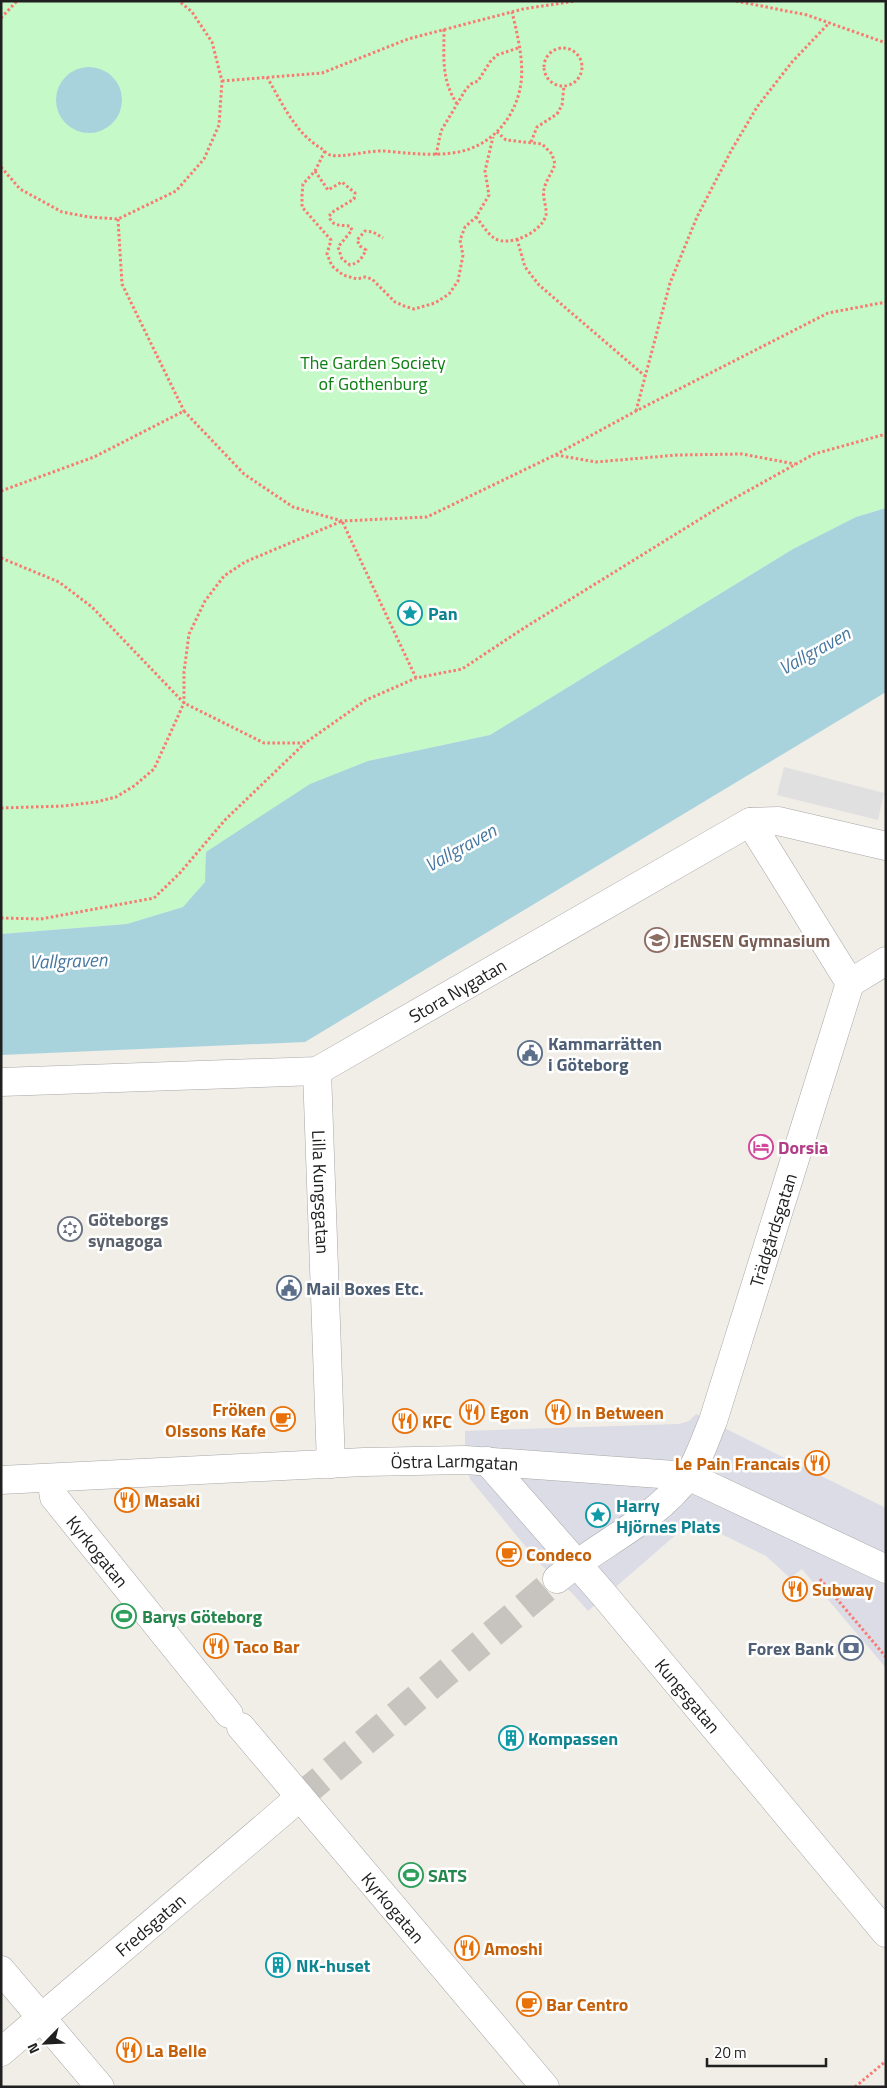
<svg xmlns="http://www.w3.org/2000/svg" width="887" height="2088" viewBox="0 0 887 2088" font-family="'Titillium Web',sans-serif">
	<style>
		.park { fill: #c6f9c8 }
		.parking { fill: #e0e0e0 }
		.plaza { fill: #dbdce6 }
		.water { fill: #a8d3dd }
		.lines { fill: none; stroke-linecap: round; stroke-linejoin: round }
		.minor-tunnel { stroke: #c7c4bf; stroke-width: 28; stroke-dasharray: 28 14; stroke-linecap: butt }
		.minor-casing { stroke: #a7a7a7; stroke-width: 29 }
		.path { stroke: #f87a71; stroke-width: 3; stroke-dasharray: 2.5 2.5; stroke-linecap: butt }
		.minor { stroke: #fff; stroke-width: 28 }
		.labels { text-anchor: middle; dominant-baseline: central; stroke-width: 5; stroke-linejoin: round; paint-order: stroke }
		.park-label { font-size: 18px; fill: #0d7f13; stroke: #fff }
		.culture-label { font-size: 18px; font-weight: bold; fill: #0d838f; stroke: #fff; text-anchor: start }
		.education-label { font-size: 18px; font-weight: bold; fill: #785e54; stroke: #fff; text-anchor: start }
		.street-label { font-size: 18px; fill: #202020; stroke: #fff }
		.service-label { font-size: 18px; font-weight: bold; fill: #4e5e75; stroke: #fff; text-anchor: start }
		.hotel-label { font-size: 18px; font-weight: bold; fill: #b23c85; stroke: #fff; text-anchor: start }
		.worship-label { font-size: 18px; font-weight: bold; fill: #5b616d; stroke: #fff; text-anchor: start }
		.food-label { font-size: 18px; font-weight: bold; fill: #c56008; stroke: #fff; text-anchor: start }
		.leisure-label { font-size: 18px; font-weight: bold; fill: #27864d; stroke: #fff; text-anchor: start }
		.water-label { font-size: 19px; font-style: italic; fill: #4777a0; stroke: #fff }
	</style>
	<rect width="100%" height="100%" fill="#f1ede7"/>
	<!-- park -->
	<path class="park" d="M1,1h885v507l-30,9 -63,32 -303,186 -122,26 -161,91 -2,30 -22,25 -56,17 -126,10z"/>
	<!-- parking -->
	<path class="parking" d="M784,767l100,26 -6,27 -101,-25z"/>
	<!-- plaza -->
	<path class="plaza" d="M696,1414l190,94v160l-84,-99 -12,9 -24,-22 -73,-36 -105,91 -15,-17 -33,-30 -70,-85 -5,-19v-29l214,-7 10,-3z"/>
	<!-- water -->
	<path class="water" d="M56 100a33 33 0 1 1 66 0a33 33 0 1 1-66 0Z
		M886,508v184l-581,350 -304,13v-121l126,-10 56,-17 22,-25 1,-30 104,-68 58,-23 122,-26 303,-186 63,-32z"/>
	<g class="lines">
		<!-- minor-tunnel -->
		<path class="minor-tunnel" d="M300,1797l257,-218"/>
		<defs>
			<g id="minor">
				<path d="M750,822l100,161 36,-22"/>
				<path id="s1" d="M317,1071l14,393"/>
				<path id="s2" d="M1,1082l316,-11 433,-249 28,-1 108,25"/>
				<path id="s3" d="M487,1461l118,135 281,337"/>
				<path id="s4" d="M51,1478l3,19 175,217"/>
				<path id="s5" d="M1,1480l363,-18 101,-2 223,16 198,93"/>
				<path id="s6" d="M557,1579c42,-35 97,-58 130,-102 10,-12 19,-40 26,-56l137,-438"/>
				<path id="s7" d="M241,1727l304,360"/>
				<path d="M1,1970l99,117"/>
				<path id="s8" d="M1,2052l299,-255"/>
			</g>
		</defs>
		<!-- minor casing -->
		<use href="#minor" class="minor-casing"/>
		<!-- path -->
		<path class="path" d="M736,1l71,14 79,28
			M1,18l16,-17
			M444,29c0,29 -3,50 13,75
			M544 67a19 19 0 1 1 38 0a19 19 0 1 1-38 0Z
			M267,77c15,26 28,56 55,72 2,2 6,6 9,6 11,3 39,-5 53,-4 23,2 45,5 68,2 37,-4 64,-34 69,-70 3,-23 -4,-50 -9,-71
			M222,81l100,-8 86,-34 115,-30 52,-8
			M531,142l6,-15 20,-13 5,-9 2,-19
			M325,151l-10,20 -12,13 -1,11v12l29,33 -4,14 5,12 11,9 14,4 8,-2 7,2 23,23 9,4 10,3 21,-6 14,-9 9,-13 5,-26 -3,-15 5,-13 11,-10 13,-22 -4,-24 8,-34
			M436,155l5,-24 25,-42 5,-5 7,-3 12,-19 7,-7 21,-7
			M1,167l19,22 42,23 27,5 29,2 58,-28 28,-32 15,-34 3,-44 -10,-39 -20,-30 -13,-11
			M315,171l13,19 14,-8 13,11 -1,6 -20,12 -5,5c3,11 12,9 21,10l2,4 -14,17 4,12 8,6c9,-2 12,-7 16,-15l-6,-4 -3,-6 8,-9 8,1 10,6
			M476,217c5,6 11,16 18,21 15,10 48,-6 52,-23 1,-8 -4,-18 -2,-26 2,-9 8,-16 11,-25l-3,-10 -10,-10 -36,-4 -9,-8
			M118,219l4,65 62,127
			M517,239l8,28 14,18 106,91
			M636,411l34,-128 27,-66 34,-66 26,-44 35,-45 38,-40
			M556,455l40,7 81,-7 65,-1 53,10
			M1,491l93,-34 90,-46 60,63 49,33 49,14 85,-4 128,-62 81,-44 192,-98 58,-11
			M1,558l58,24 33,25 92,96 80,40h41l61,-43 50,-22 46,-9 62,-41 202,-125 88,-49 72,-20
			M1,808l62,-2 33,-4 20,-5 18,-11 20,-17 30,-66v-31l5,-38 16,-33 19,-25 21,-14 97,-41 74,157
			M1,918l40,1 113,-21 25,-24 46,-54 80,-77
			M820,1579l66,78
			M855,2087l31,-26"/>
		<!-- minor -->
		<use href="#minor" class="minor"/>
	</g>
	<!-- icons -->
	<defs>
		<symbol id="sight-ring" viewBox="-11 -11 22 22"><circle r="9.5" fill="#fff" stroke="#0f9aa8" stroke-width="1.5"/><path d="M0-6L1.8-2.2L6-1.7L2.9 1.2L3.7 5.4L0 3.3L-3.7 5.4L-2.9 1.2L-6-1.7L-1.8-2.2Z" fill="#0f9aa8"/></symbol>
		<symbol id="school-ring" viewBox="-11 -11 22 22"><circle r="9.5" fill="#fff" stroke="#8d6e63" stroke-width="1.5"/><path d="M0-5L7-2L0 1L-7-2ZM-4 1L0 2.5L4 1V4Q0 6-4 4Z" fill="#8d6e63"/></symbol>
		<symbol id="civic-ring" viewBox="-11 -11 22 22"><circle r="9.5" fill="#fff" stroke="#5c6f8a" stroke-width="1.5"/><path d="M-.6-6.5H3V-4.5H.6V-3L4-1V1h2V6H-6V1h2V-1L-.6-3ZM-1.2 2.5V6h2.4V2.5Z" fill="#5c6f8a"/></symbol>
		<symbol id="hotel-ring" viewBox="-11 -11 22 22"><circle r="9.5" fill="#fff" stroke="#d1479c" stroke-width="1.5"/><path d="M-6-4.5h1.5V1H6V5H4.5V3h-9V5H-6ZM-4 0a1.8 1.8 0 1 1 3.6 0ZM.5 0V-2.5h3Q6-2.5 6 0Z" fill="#d1479c"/></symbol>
		<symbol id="synagogue-ring" viewBox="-11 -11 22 22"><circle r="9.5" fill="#fff" stroke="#6b7280" stroke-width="1.5"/><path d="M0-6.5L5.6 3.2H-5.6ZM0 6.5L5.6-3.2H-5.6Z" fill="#6b7280"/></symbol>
		<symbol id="restaurant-ring" viewBox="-11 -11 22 22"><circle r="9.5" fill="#fff" stroke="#e8710a" stroke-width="1.5"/><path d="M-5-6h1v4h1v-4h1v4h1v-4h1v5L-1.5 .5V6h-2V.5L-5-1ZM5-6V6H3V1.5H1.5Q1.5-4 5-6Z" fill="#e8710a"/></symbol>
		<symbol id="cafe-ring" viewBox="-11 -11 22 22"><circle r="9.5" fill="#fff" stroke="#e8710a" stroke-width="1.5"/><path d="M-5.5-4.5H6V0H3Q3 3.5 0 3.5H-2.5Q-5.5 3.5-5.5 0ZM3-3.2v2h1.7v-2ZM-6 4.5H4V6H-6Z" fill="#e8710a"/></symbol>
		<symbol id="stadium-ring" viewBox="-11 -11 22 22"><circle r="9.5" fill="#fff" stroke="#2e9e5b" stroke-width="1.5"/><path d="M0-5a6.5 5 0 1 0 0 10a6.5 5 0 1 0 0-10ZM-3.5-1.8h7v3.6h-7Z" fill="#2e9e5b"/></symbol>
		<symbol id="bank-ring" viewBox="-11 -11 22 22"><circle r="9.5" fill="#fff" stroke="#5c6f8a" stroke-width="1.5"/><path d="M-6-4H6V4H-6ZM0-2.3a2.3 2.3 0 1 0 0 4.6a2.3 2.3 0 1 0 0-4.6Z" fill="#5c6f8a"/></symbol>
		<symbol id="building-ring" viewBox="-11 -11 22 22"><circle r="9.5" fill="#fff" stroke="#0f9aa8" stroke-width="1.5"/><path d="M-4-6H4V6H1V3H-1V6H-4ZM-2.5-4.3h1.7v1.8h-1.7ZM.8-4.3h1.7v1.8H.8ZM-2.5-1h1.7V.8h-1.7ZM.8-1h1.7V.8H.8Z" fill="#0f9aa8"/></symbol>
	</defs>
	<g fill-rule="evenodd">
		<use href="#sight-ring" x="396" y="599" width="28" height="28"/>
		<use href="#school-ring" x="643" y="926" width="28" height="28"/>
		<use href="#civic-ring" x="516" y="1039" width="28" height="28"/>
		<use href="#hotel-ring" x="747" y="1133" width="28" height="28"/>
		<use href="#synagogue-ring" x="56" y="1215" width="28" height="28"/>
		<use href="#civic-ring" x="275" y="1274" width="28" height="28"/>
		<use href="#restaurant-ring" x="458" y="1398" width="28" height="28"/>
		<use href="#restaurant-ring" x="544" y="1398" width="28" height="28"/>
		<use href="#cafe-ring" x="269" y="1405" width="28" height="28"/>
		<use href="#restaurant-ring" x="391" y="1407" width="28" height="28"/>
		<use href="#restaurant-ring" x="803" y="1449" width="28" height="28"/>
		<use href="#restaurant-ring" x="113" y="1486" width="28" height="28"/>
		<use href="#sight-ring" x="584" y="1501" width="28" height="28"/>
		<use href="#cafe-ring" x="495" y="1540" width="28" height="28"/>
		<use href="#restaurant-ring" x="781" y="1575" width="28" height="28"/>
		<use href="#stadium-ring" x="110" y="1602" width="28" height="28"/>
		<use href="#restaurant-ring" x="202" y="1632" width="28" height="28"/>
		<use href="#bank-ring" x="837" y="1634" width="28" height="28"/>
		<use href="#building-ring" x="497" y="1724" width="28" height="28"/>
		<use href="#stadium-ring" x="397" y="1861" width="28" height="28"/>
		<use href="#restaurant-ring" x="453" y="1934" width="28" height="28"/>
		<use href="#building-ring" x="264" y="1951" width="28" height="28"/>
		<use href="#cafe-ring" x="515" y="1990" width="28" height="28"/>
		<use href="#restaurant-ring" x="115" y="2036" width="28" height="28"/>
	</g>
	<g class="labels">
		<!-- park labels -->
		<g class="park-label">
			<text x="373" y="362">The Garden Society<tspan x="373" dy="21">of Gothenburg</tspan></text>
		</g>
		<!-- culture labels -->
		<g class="culture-label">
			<text x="428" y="613">Pan</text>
			<text x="616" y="1505">Harry<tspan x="616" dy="21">Hjörnes Plats</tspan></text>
			<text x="528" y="1738">Kompassen</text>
			<text x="296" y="1965">NK-huset</text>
		</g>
		<!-- education labels -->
		<g class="education-label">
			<text x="674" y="940">JENSEN Gymnasium</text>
		</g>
		<!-- street labels -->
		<g class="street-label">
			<text stroke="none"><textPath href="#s2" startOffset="478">Stora Nygatan</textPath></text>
			<text stroke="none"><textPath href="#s1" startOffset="121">Lilla Kungsgatan</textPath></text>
			<text stroke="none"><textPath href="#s6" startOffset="428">Trädgårdsgatan</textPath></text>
			<text stroke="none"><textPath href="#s5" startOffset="454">Östra Larmgatan</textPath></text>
			<text stroke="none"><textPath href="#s4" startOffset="89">Kyrkogatan</textPath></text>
			<text stroke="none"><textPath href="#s3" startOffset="309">Kungsgatan</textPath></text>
			<text stroke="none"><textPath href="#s7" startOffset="236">Kyrkogatan</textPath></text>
			<text stroke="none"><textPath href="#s8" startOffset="196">Fredsgatan</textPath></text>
		</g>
		<!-- service labels -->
		<g class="service-label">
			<text x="548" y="1043">Kammarrätten<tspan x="548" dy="21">i Göteborg</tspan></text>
			<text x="306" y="1288">Mail Boxes Etc.</text>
			<text x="834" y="1648" text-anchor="end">Forex Bank</text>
		</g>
		<!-- hotel labels -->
		<g class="hotel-label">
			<text x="778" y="1147">Dorsia</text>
		</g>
		<!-- worship labels -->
		<g class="worship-label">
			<text x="88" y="1219">Göteborgs<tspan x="88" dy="21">synagoga</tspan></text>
		</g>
		<!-- food labels -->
		<g class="food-label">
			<text x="266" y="1409" text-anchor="end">Fröken<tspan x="266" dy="21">Olssons Kafe</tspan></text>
			<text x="490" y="1412">Egon</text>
			<text x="576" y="1412">In Between</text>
			<text x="422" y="1421">KFC</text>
			<text x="800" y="1463" text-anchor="end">Le Pain Francais</text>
			<text x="144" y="1500">Masaki</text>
			<text x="526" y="1554">Condeco</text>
			<text x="812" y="1589">Subway</text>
			<text x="234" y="1646">Taco Bar</text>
			<text x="484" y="1948">Amoshi</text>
			<text x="546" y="2004">Bar Centro</text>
			<text x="146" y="2050">La Belle</text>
		</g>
		<!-- leisure labels -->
		<g class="leisure-label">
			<text x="142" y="1616">Barys Göteborg</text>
			<text x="428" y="1875">SATS</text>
		</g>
		<!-- water labels -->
		<g class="water-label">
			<text transform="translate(814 650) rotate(-29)">Vallgraven</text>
			<text transform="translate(460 847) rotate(-29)">Vallgraven</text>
			<text transform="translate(68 960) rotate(-2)">Vallgraven</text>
		</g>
	</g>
	<!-- border -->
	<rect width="887" height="2088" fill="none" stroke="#202020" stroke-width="5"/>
	<!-- north arrow -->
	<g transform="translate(45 2043) rotate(246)" stroke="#ffffff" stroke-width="4" paint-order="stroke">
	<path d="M0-4L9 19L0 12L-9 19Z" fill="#202020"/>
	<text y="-8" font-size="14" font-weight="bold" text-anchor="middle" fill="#202020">N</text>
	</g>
	<!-- scale -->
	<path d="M707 2058v8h119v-8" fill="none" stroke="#202020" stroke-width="2.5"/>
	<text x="714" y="2058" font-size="15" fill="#202020" stroke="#ffffff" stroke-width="4" paint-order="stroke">20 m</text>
</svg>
